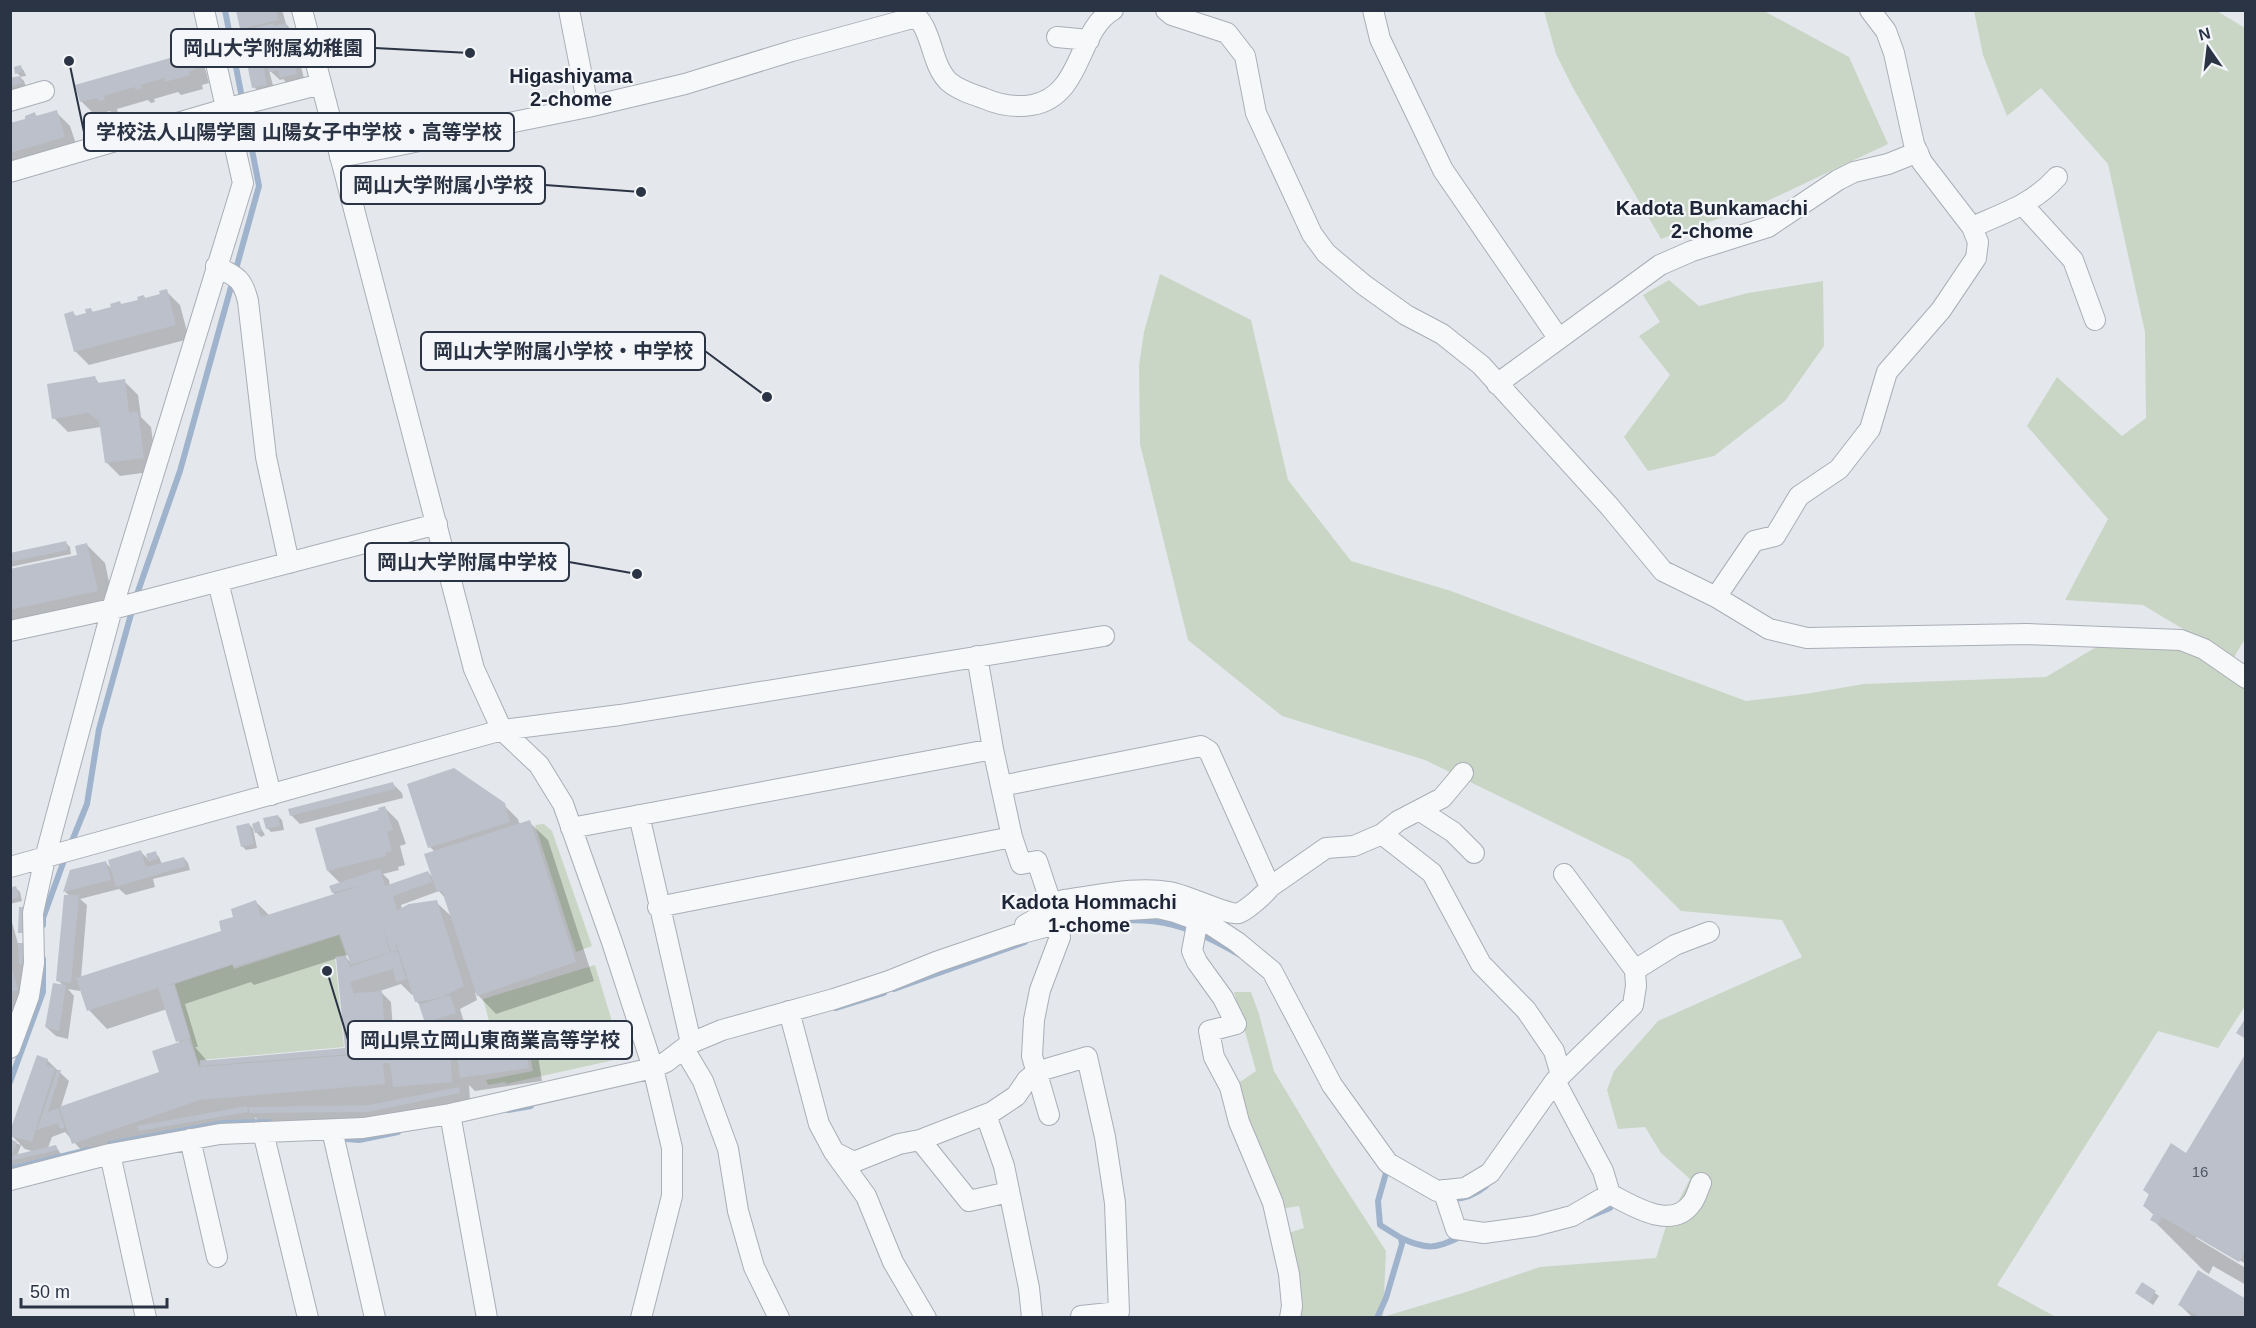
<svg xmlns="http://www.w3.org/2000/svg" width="2256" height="1328" viewBox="0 0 2256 1328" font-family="Arial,'Noto Sans JP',sans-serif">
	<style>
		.green { fill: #c9d6c5 }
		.shadow { fill: #0003; fill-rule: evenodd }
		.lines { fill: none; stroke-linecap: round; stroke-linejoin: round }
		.stream { stroke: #9fb4cc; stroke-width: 6 }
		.building { fill: #bbc0ca }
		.minor-casing { stroke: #a9aeb7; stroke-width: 22 }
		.minor { stroke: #f7f8fa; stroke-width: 20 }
		.labels { text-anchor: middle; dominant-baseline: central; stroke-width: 4.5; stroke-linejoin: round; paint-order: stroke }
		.number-label { font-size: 15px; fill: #4f5766 }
		.neighbourhood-label { font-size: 20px; font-weight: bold; fill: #1d2536; stroke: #f4f6f9 }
		.leader { fill: none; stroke: #2b3445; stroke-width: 2 }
		.callout-dot { fill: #2b3445; stroke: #f4f6f9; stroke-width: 2 }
		.callout { fill: #f4f6f9; stroke: #2b3445; stroke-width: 2 }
		.callout-label { font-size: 20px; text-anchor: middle; font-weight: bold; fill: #2b3445 }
	</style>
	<rect width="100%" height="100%" fill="#e4e7ec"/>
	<!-- green -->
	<path class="green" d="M1544,11h220l85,46 39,87 -125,59 -102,36 -88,-151 -17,-34z
		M1974,11h243l28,17 1,609 -13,22 -90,-54 -78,-5 43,-81 -81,-93 30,-49 65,59 24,-18 -1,-86 -37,-168 -67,-76 -34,28 -24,-61z
		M1160,274l91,46 37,160 63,81 100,30 295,110 59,-7 59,-10 182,-7 52,-31 85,2 62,38v320l-27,42 -60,-17 -161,254 59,32h-761l-10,-83 19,-6 -5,-22 -19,3 -23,-62 -20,-63 19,-13 -22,-79h17l8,22 15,57 57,95 55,85 -3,66 83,-25 74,-25 116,-9 11,-35 23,-44 -29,-26 -16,-26 -27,2 -11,-39 7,-19 44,-50 144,-64 -20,-37 -101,-9 -51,-51 -205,-100 -143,-44 -94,-76 -48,-196 -1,-78 5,-34z
		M1669,280l30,26 49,-13 75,-12 1,65 -39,55 -71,55 -66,15 -24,-34 46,-62 -31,-39 21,-14 -17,-27z
		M544,824l8,7 40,115 -16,6 -41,-127z
		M339,935l7,20 -11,2 9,90 -144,13 -1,6 -24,-82 57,-19 2,4z
		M595,965l28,93 -117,26 -1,-2 -17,3 -2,-5 47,-9 -9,-47 -33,4 -8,-29z"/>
	<!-- shadow -->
	<path class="shadow" d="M236,10h44l3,3 3,11 9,10 4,15h-3l5,5 2,8 -3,1 5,19 -15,4 -7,-7 -3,1 -11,-10 6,23 -12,3 -9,-9 -5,-22 -6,-6 6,-6 -5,-5 2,-15 -4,-5zM257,43l11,10 3,-1 4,5 -7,1 -9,-7z
		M191,54l14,14 4,15 -7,2 1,4 -22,6 -3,-3 -24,7 1,3 -4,1 -3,-3 -31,9 1,4 -5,1 -3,-3 -15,4 -14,-14z
		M20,66l4,5 2,5 -6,1 4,4 2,6 -16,4v-11l11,-3 -4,-4z
		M56,112l14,14 8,24 -68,20v-45l17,-5 8,-6 3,3z
		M166,291l14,14 9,34 -100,26 -14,-14 -2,-38 4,4 11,-3 3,-4 3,3 46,-12 3,-5 3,3 16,-4z
		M94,378l6,6 24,-3 14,14 3,22 10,10 6,44 -37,5 -14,-14 -5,-35 -33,5 -14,-14z
		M66,543l4,4 1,7 -61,13v-12z
		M87,545l18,18 10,47 -105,22v-61l69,-15z
		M393,784l9,9 1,5 -103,26 -9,-9z
		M504,805l14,14 2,6 9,-3 19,18 46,141 -98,33 -21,-22 2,8 -17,9 4,13 -29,9 -9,-9 -4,-15 -6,-6 -2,-7 -2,1 -11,-11 -21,7 11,11 3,42 -10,1 5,5 60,-5 5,4 -1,-9 69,-11 14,14 6,38 -67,10 -6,-6 1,15 -92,21 -118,1 -5,-5 1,4 -95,17 -70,23 -26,-29 -13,5 -4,11 8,-1 5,7 -51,12v-25l11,4 -10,-10 36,-75 22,21 -8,26 100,-34 19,-29 -13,-35 -60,20 -18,-19 -9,-25v6l-12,-2 6,7 -6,43 -12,-3 -10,-9 18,-41 -7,-6 13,-84 -5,-4 40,-30 7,7 29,-17 9,9 5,-8 4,4 3,7 22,-6 4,5 2,7 -37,9 2,8 -29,8 -7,-6 -39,10 7,6 -6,73 142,-46 12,-14 21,-16 14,14 66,-21 -3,-2 8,-9 -13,-13 56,-64 14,14 8,23 -6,2 5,19 -7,2 1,3 -16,4 6,6 1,6 38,-14 6,7 1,-27 -5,-5zM439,891l6,7 7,19 -16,-15 -34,8 -1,-5zM349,955l3,9 -7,-8zM338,958l9,91 -139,13 -13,-15h3l-13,-43 66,-22 3,3zM21,1145l4,4 10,3 -18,4z
		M278,816l4,4 2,10 -13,2 -4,-4z
		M258,823l7,12 -4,2 -8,-8 4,19 -11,2 -4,-4 7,-22 7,8z
		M16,888l4,4 2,9 -12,3v-15z
		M10,915l26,93 -26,8z
		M2246,1056v208l-50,-29v3l48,29 2,-2v20l-33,-19 -4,8 -6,-4 -51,-51 2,-4 -10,-9 6,-10 -5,-6 42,-35z
		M2143,1284l16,12 -6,9 -16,-12z
		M2246,1300v18h-53l-13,-13z"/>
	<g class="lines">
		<!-- stream -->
		<path class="stream" d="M136,597l44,-126 79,-285 -34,-176
			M70,846l17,-42 12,-75 34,-122
			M43,925v-7l23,-63
			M1060,931c76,-18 113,-16 180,24
			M894,989l131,-47
			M836,1008l48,-15
			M10,1082l33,-90v-33
			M508,1110l23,-4
			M347,1139l12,1 39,-8
			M110,1144l113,-21 46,-1
			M10,1169l78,-19
			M1449,1199c15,1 26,-4 37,-13
			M1588,1217l22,-9
			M1401,1238c26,12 35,11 61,-2
			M1377,1318l9,-20 16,-54 -1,-6 -21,-13 -2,-24 8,-28 -3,-5"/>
	</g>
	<!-- building -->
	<path class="building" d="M236,10h40l2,10 -38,9z
		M274,23v3l12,-3 5,17 -28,7v-3l-6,1 -4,-17z
		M292,43l3,10 -3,1 5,20 -17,4 -2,-8 -9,2 -3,-15 8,-1 -2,-8z
		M260,49l7,36 -15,3 -6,-29 -4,1 -2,-6z
		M191,52l5,17 -7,3 1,3 -25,7v-4l-24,7 1,3 -6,2 -1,-3 -31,9 1,4 -7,1 -1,-3 -17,4 -5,-17z
		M21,65l1,7 -7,2 -1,-7z
		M20,76l2,7 -12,3v-8z
		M57,110l8,27 -55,16v-30l15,-4v-3l10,-4 1,4z
		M167,289l9,36 -102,27 -10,-38 9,-3 2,5 11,-3 -1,-4 6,-1 1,4 19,-5 -1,-3 10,-3 1,3 17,-4 -1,-3 7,-2 1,3 15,-4 -1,-3z
		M95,376l3,7 27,-4 4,34 9,-2 6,47 -39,5 -6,-42 -11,-8 -36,6 -5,-35z
		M66,541l2,9 -58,12v-9z
		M87,543l11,48 -88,19v-41l67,-14 -2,-9z
		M454,768l51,35 5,19 -82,26 -21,-64z
		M393,782l2,7 -105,27 -2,-7z
		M385,806l8,24 -6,2 5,19 -7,2 1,3 -59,15 -12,-43 64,-18 -1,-2z
		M278,815l2,11 -14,3 -3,-11z
		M530,820l46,142 -99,34 -35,-105 -5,1 -13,-38z
		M259,821l3,10 -7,2 -3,-9z
		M249,823l5,21 -13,3 -5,-21z
		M141,850l5,17 38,-10 2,9 -70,21 -8,-27z
		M156,851l2,8 -10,2 -2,-7z
		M106,861l5,19 -48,12 7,-22z
		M380,869l5,17 43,-15 4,11 -39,14 4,14 -11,6 23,-12 28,-4 27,86 -24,12 -25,4 -20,-62 2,11 -6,1 -10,-33 9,33 -39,13 -11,-31 -106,33 -1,-3 -71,23 12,-3 16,54 -14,4 -18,-54 -71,23 -11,-33 145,-47 -2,-10 14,-4 -2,-8 25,-9 5,17 102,-32 -31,8 -3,-7z
		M16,886l3,11 -9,3v-12z
		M64,895h15l-8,88 -15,-2z
		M19,907h7v26h-8z
		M18,943h7l1,21h-7z
		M391,952h7l8,27 -10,3 -3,-13 -43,13 5,14v-3l27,-2 3,45 -29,2h3v4l22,-2 2,9 67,-6 2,39 -59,5 -3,-24h-7l2,21 -185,16 -128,44 -13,-37 100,-35 -7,-21 37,-12 10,28 153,-12 -1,-13h-2l2,12 -150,12 -1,-5 145,-13 -9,-91 10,-1 4,11z
		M10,963l8,27 -8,2z
		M53,983l13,2 -7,46 -14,-4z
		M450,995l6,18 -31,10 -6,-18z
		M2246,1017v22l-10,-6z
		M522,1027l7,41 -69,10 -4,-29h-4l-1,-10z
		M2246,1053v197l-7,12 -77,-45 -4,7 -8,-4 4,-7 -11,-7 6,-12 -6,-4 28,-47 15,10z
		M37,1055l11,4 -2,6 9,3 -23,74 -22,-6v-5z
		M57,1070h4l-13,42 10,-4 7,20 -5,1 -2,-6 -21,7z
		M459,1087l1,6 -92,19 -119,1v-6l120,-2z
		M247,1106l1,6 -109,19 -2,-5z
		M10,1139l7,3 -5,13h-2z
		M56,1145l2,5 -48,11v-5z
		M2198,1270l48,29v18h-46l-22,-12z
		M2142,1282l14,9 -7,11 -14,-9z"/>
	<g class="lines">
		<defs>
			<path id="minor" d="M302,10l172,659 28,61 37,35 24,39 49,138 41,126 19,80v48l-31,122
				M569,10l19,97
				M909,10c25,16 20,53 40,72 10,8 22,12 34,16 16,7 31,10 49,7 51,-9 45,-75 81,-95
				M1166,10l6,5 55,18 18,23 11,57 56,121 14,19 38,32 42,30 36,19 39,31 129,142 53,64 53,26 53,32 38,9 220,-4 154,6 23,9 42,29
				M1373,10l7,29 63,131 116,169
				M1057,37l32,3
				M10,101l34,-10
				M340,157l248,-50 97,-23 107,-33 124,-34
				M10,172l215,-63 96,-25
				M2023,205l50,55 22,60
				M1972,227c32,-14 61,-23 85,-50
				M216,266c20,11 26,11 32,35l18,156 23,106
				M1497,384l163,-119 32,-14 76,-24 70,-47 16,-8 34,-8 30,-12
				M218,582l53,213
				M1716,597l38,-56 21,-5 24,-40 40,-27 31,-40 17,-57 54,-62 35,-52 2,-16 -6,-15 -50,-65 -8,-18 -20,-91 -8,-22 -16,-21
				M10,631l102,-22 325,-85
				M1001,786l200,-40 8,5 61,136
				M1419,810l34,22 21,21
				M639,815l52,228
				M571,828l422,-79
				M1382,834l50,39 49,91 45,46 28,41 7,24
				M1012,837l9,27 16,-3 16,48
				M10,867l492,-137 118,-15 484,-79
				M658,907l354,-70 -19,-88 -16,-93
				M1198,919l-6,32 5,11 26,36 13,26 -27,7 5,26 16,30 9,35 34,81 16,71 3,32 -2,12
				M1025,925l28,-16 5,-7 6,-2c33,-4 71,-14 105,-8 15,2 60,24 70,21 8,-3 26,-19 31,-26l56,-39 28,-2 28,-12 16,-13 44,-23 21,-25
				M1635,970l40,-25 34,-13
				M789,1011l30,113 15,28 32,44 27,66 33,56
				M10,1048l19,-52 5,-33 -1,-50 12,-55 67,-249 131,-426 -39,-173
				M684,1049l19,32 25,68 10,62 16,56 25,51
				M1555,1081l48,90 7,23
				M450,1114l37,204
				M986,1115l18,51 25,122 3,30
				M1049,1115l-17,-59 2,-36 6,-30 20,-53 -4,-13
				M332,1130l43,188
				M263,1132l45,186
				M190,1139l27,118
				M920,1140l49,61 40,-9
				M834,1152l20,10 45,-18 21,-4 72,-28 24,-16 11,-16 9,-8 51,-15 18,80 10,66 4,109 -38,4v2
				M110,1154l36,164
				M10,1180l100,-26 110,-20 143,-6 87,-14 203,-46 13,-6 25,-19 31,-13 112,-31 55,-18 47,-19 79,-27 41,-11 8,-6 34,-6 60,-4 17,4 36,13 26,17 35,29 60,114 56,78 49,28 28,-3 25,-15 65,-92 78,-76 3,-19 -1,-16 -71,-96
				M1443,1190l13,39 28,4 50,-7 38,-10 38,-22c21,11 61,37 81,10 5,-5 7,-15 10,-21"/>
		</defs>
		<!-- minor casing -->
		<use href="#minor" class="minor-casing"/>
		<!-- minor -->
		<use href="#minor" class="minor"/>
	</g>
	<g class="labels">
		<!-- number labels -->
		<g class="number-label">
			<text x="2200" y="1171">16</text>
		</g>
		<!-- neighbourhood labels -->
		<g class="neighbourhood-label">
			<text x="571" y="76">Higashiyama<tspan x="571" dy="23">2-chome</tspan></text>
			<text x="1712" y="208">Kadota Bunkamachi<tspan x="1712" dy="23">2-chome</tspan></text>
			<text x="1089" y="902">Kadota Hommachi<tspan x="1089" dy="23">1-chome</tspan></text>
		</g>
	</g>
	<!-- callouts -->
	<path class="leader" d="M470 53L375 48M69 61L84 132M641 192L545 185M767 397L705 351M637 574L569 562M327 971L348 1040"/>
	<g class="callout-dot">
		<circle cx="470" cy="53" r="6"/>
		<circle cx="69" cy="61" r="6"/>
		<circle cx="641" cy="192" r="6"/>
		<circle cx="767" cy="397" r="6"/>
		<circle cx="637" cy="574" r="6"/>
		<circle cx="327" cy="971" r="6"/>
	</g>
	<g class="callout">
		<rect x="171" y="29" width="204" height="38" rx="6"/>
		<rect x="84" y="113" width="430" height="38" rx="6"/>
		<rect x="341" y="166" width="204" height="38" rx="6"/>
		<rect x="421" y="332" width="284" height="38" rx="6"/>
		<rect x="365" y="543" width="204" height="38" rx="6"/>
		<rect x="348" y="1021" width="284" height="38" rx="6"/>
	</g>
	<g class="callout-label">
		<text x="273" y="55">岡山大学附属幼稚園</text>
		<text x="299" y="139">学校法人山陽学園 山陽女子中学校・高等学校</text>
		<text x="443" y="192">岡山大学附属小学校</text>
		<text x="563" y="358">岡山大学附属小学校・中学校</text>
		<text x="467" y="569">岡山大学附属中学校</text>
		<text x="490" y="1047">岡山県立岡山東商業高等学校</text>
	</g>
	<!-- border -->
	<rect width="2256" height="1328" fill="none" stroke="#2b3445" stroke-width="24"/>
	<!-- north arrow -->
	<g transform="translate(2208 48) rotate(346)" stroke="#f4f6f9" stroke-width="4.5" paint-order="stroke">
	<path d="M0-4.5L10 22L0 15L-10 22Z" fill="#2b3445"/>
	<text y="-9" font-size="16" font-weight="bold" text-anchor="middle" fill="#2b3445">N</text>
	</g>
	<!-- scale -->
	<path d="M21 1298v9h146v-9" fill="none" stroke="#2b3445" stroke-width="3"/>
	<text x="30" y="1298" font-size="18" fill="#2b3445" stroke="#f4f6f9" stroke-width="4.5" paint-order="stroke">50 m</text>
</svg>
